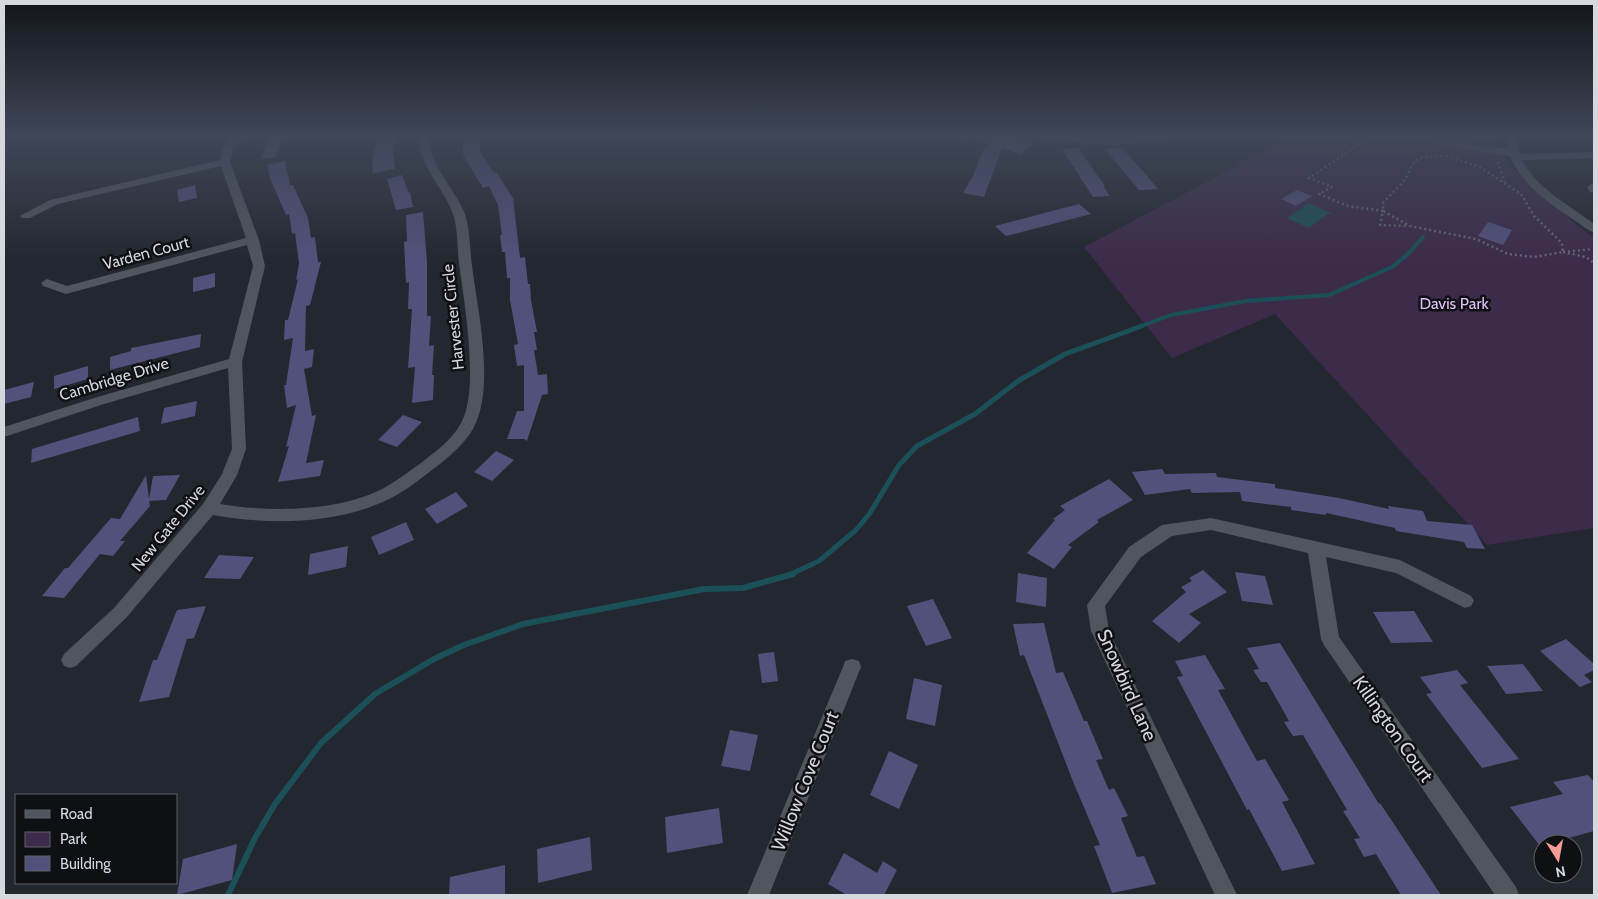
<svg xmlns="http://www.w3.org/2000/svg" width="1598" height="899" viewBox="0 0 1598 899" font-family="Cabin,sans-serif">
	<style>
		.green { fill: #3d2b4b }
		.water { fill: #1b5059 }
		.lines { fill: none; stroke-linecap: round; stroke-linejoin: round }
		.stream-far2 { stroke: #1b5059; stroke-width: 4 }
		.stream-far1 { stroke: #1b5059; stroke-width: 5 }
		.stream { stroke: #1b5059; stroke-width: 6 }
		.building { fill: #52517c }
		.path { stroke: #63676e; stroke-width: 2.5; stroke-dasharray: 2 3; stroke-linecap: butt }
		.minor { fill: #50555e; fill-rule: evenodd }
		.labels { text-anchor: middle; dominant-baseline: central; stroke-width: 5; stroke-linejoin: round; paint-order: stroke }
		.street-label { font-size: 16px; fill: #d5d8dd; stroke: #0e1014 }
		.park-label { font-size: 16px; fill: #dfc1f8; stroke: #0e1014 }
		.near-street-label { font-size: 19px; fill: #d5d8dd; stroke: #0e1014 }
	</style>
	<rect width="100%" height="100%" fill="#23272f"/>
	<!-- green -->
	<path class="green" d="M1293,136h194l27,33 64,57 16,12v290l-107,17 -212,-231 -103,44 -88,-111z"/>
	<!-- water -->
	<path class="water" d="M1309,203l24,11h-5l-19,14 -22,-10z"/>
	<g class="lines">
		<!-- stream-far2 -->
		<path class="stream-far2" d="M1139,327l32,-12 75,-14 83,-6 63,-28 15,-12 16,-18"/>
		<!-- stream-far1 -->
		<path class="stream-far1" d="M789,575l30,-14 37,-31 14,-17 29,-48 18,-19 58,-32 43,-33 47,-27 77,-28"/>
		<!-- stream -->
		<path class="stream" d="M228,895l27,-57 20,-34 46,-61 54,-49 59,-35 30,-14 59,-21 181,-35 39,-1 50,-14"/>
	</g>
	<!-- building -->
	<path class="building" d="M269,136h14l-7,21 -15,2z
		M974,136h33l24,8 -11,10 -18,-6 -18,49 -21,-4 11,-19 8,-22 9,-8 -17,-6z
		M395,138l-2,10 2,21 -22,4 -1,-14 5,-19z
		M480,139v13l14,21 2,-1 17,26 7,60 5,-1 3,27h2l1,16 6,32h-3l3,18h-3l4,25 9,-1 1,20 -6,1 -15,46 -3,-2h-17l10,-28h7v-46l-7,1 -3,-21 4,-1 -8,-44v-22h-3l-2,-26h-3l-2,-17h2l-4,-30 -9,-19 -6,2 -20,-33v-14z
		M1078,148l27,38h-2l7,10 -17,1 -31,-48z
		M1122,148l25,28 11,13 -19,1 -34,-41z
		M285,161l5,24h3l15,33 3,20 4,-1 3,25h3l-11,43 -4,1 -1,45 9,-2 -2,18 -8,2 8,47 4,-1 -10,48 18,-3 -4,16 -42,6 11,-36 -3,1 10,-42 -9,3 -3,-23h2l7,-47 -9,2 1,-20h3l10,-41 -2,1 3,-17 -4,-30 -3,1 -3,-20 -3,1 -16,-37 -3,-13z
		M402,175l7,18 1,-1 3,15 -17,3 -9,-31z
		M195,185l2,13 -18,4 -2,-12z
		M1297,190l15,6 -16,10 -15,-7z
		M1079,204l12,10 -85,22 -11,-10z
		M423,212l4,50v54h4l-2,30 5,-1 -2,30h2l-1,25 -21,3 3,-36 -7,1 4,-59h-4l1,-27 -3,1 -2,-41 3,-1 -1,-26z
		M1488,222l24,8 -9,15 -25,-9z
		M215,273v14l-22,5v-14z
		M201,334l-1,13 -90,23v-13l21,-6v-3z
		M88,366v13l-34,10v-13z
		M34,382l-3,15 -27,7v-14z
		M197,401l-2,15 -34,8 3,-16z
		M403,415l19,7 -25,25 -19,-7z
		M138,417l2,14 -109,32 1,-14z
		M496,451l18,9 -22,21 -18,-9z
		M1162,469l3,5 51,-1 1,4 58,7v4l64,10 50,11 -1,-3 35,5 4,10 45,4 13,24 -18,-1 -3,-6 -68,-11 -1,-3 -69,-15v2l-35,-5v-3l-49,-6 -2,-9 -48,1 -2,-4 -45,6 -13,-23z
		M146,475l3,24 4,-23 27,-1 -14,25 -17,1 1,5 -30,35h5l-12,15 -13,-2 -36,44 -22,-2 23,-28h3l43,-50 9,1z
		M1109,479l24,21 -36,20 2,2 -31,23 4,2 -18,22 -27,-16 28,-33 -2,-1 12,-9 -5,-4z
		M456,492l12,14 -31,18 -12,-15z
		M406,522l8,18 -35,15 -8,-18z
		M348,546l-2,21 -38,8 2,-21z
		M219,555l35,2 -14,22 -36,-1z
		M1203,570l24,22 -38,22 12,9 -22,20 -27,-22 34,-29 -5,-5 11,-6 -3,-3z
		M1235,572l30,4 8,29 -31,-4z
		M1018,573l29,5 -1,29 -30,-5z
		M933,599l19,39 -26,8 -19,-40z
		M206,606l-12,32 -7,1 -18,58 -30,5 14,-42h4l20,-50z
		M1414,611l19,31 -42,1 -18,-31z
		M1044,623l12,50 7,-1 21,49h3l16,38 -7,1 13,30 5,-2 14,28 -7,2 16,39 7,-1 12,28 -44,9 -18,-47 6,-1 -26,-61 -50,-129 -4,1 -7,-32z
		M1566,639l28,25v6l-10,5 8,7 -12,5 -40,-36z
		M1280,643l99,161 1,-1 61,92h-40l-25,-41 -12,3 -10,-18 6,-1 -17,-27 4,-1 -44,-75 -10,1 -9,-14 5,-1 -22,-39h-6l-8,-12 6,-1 -12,-21z
		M774,652l4,29 -16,2 -4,-29z
		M1205,655l20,34 -7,1 39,71 8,-2 24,41 -7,2 33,62 -33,7 -33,-62 -2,1 -22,-42 -48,-91 6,-1 -8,-15z
		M1523,664l20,27 -37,3 -19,-28z
		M1457,670l11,13 -8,2 59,74 -37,9 -56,-74 6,-1 -12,-16z
		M914,678l28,7 -7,41 -29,-7z
		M730,730l28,5 -8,36 -29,-5z
		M889,751l29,14 -19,44 -29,-14z
		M1588,775l6,7v49l-54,15 -30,-39 53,-13 -10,-12z
		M719,808l4,35 -56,10 -2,-36z
		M590,837l2,33 -54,13 -1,-34z
		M237,844l-5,36 -55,15 6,-36z
		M844,853l33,20 6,-12 14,9 -13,25h-37l-19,-11z
		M505,865v30h-56l1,-18z"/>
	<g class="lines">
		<!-- path -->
		<path class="path" d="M1372,136l-63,42 23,9 -13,7 29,12 35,5 -3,14 27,1
			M1446,156l34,11 41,27 13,22 28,27 1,9 -29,5 -26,-3 -32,-15 -66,-13 -27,-15v-8l21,-22 11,-20 8,-4z
			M1498,162l7,20
			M1563,252l23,5 8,6
			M1563,252l31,-3"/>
		<!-- minor -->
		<path class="minor" d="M235,136h11l-13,13 -3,13 29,78 6,26 -23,96 4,87 -9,26 -17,29c48,8 115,8 160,-14 14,-7 28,-18 41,-27 14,-11 32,-24 40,-40 19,-34 3,-121 -2,-160 -2,-16 -1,-34 -6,-49 -6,-21 -39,-56 -33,-78h10c-6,23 28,57 35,78 5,16 5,36 7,52 6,46 23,120 2,161 -8,16 -28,33 -42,43 -13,10 -27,21 -41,28 -52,27 -123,27 -178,17l-87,103 -50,48 -6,2 -6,-2 -3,-6 3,-6 50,-46 89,-104 19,-30 10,-25 -4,-81 -124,36 -100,33v-10l90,-29 135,-39 24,-93 -6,-21 -181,49 -23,-8 -2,-3 6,-4 20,7 179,-48 -25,-72 -163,38 -28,14h-8l-2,-2 30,-16 170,-40 3,-12z
			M961,136h11l-8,5 -5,-3z
			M1030,136c28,-2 56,3 85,3 20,0 40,-4 61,-3l-5,3 -56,6 -80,-6z
			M1412,136h17l32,7 48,6 -2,-13h10l3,18 74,-2v6l-72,2c15,29 47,45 72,64v8l-4,-1c-28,-20 -67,-41 -80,-75l-49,-7 -48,-11z
			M1594,182v11l-4,-1 -3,-5z
			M1211,518l189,42 71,36 3,5 -3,5 -6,2 -69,-35 -70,-16 13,80 177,250 3,8h-24l-171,-250 -3,-6 -13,-86 -97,-23 -39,6 -31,21 -36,49 4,25 128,264h-22l-124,-264 -4,-26 42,-58 33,-22z
			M852,659l7,2 2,6 -92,228h-22l96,-228 2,-6z"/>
	</g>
	<!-- sky -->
	<linearGradient id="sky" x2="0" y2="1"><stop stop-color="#13151a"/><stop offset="0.52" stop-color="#3f4758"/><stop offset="1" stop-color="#3f4758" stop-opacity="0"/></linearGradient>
	<rect width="1598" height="262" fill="url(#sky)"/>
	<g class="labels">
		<!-- street labels -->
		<g class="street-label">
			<text transform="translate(146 253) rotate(-15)">Varden Court</text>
			<text transform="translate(453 317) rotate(-96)">Harvester Circle</text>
			<text transform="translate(114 379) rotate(-17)">Cambridge Drive</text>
			<text transform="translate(168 528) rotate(-51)">New Gate Drive</text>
		</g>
		<!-- park labels -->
		<g class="park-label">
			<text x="1454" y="303">Davis Park</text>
		</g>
		<!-- near-street labels -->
		<g class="near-street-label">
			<text transform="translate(1127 685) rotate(66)">Snowbird Lane</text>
			<text transform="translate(1393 729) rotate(55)">Killington Court</text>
			<text transform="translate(805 781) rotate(-68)">Willow Cove Court</text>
		</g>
	</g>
	<!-- border -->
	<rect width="1598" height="899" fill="none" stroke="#d5d8dd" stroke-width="10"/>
	<!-- legend -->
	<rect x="15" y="794" width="162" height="90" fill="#0e1014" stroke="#5e6064"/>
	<rect x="25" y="810" width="25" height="8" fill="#50555e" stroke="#5e6064"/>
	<text x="60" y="819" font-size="15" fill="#d5d8dd">Road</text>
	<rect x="25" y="832" width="25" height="15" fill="#3d2b4b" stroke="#5e6064"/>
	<text x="60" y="844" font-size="15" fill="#d5d8dd">Park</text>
	<rect x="25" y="856" width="25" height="15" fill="#52517c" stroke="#5e6064"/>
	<text x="60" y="869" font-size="15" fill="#d5d8dd">Building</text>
	<!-- north arrow -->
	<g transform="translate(1558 859) rotate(169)"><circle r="24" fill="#0e1014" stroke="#5e6064"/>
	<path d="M0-4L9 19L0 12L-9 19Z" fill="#f59c96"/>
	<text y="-8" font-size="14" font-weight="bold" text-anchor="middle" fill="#d5d8dd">N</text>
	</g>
</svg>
